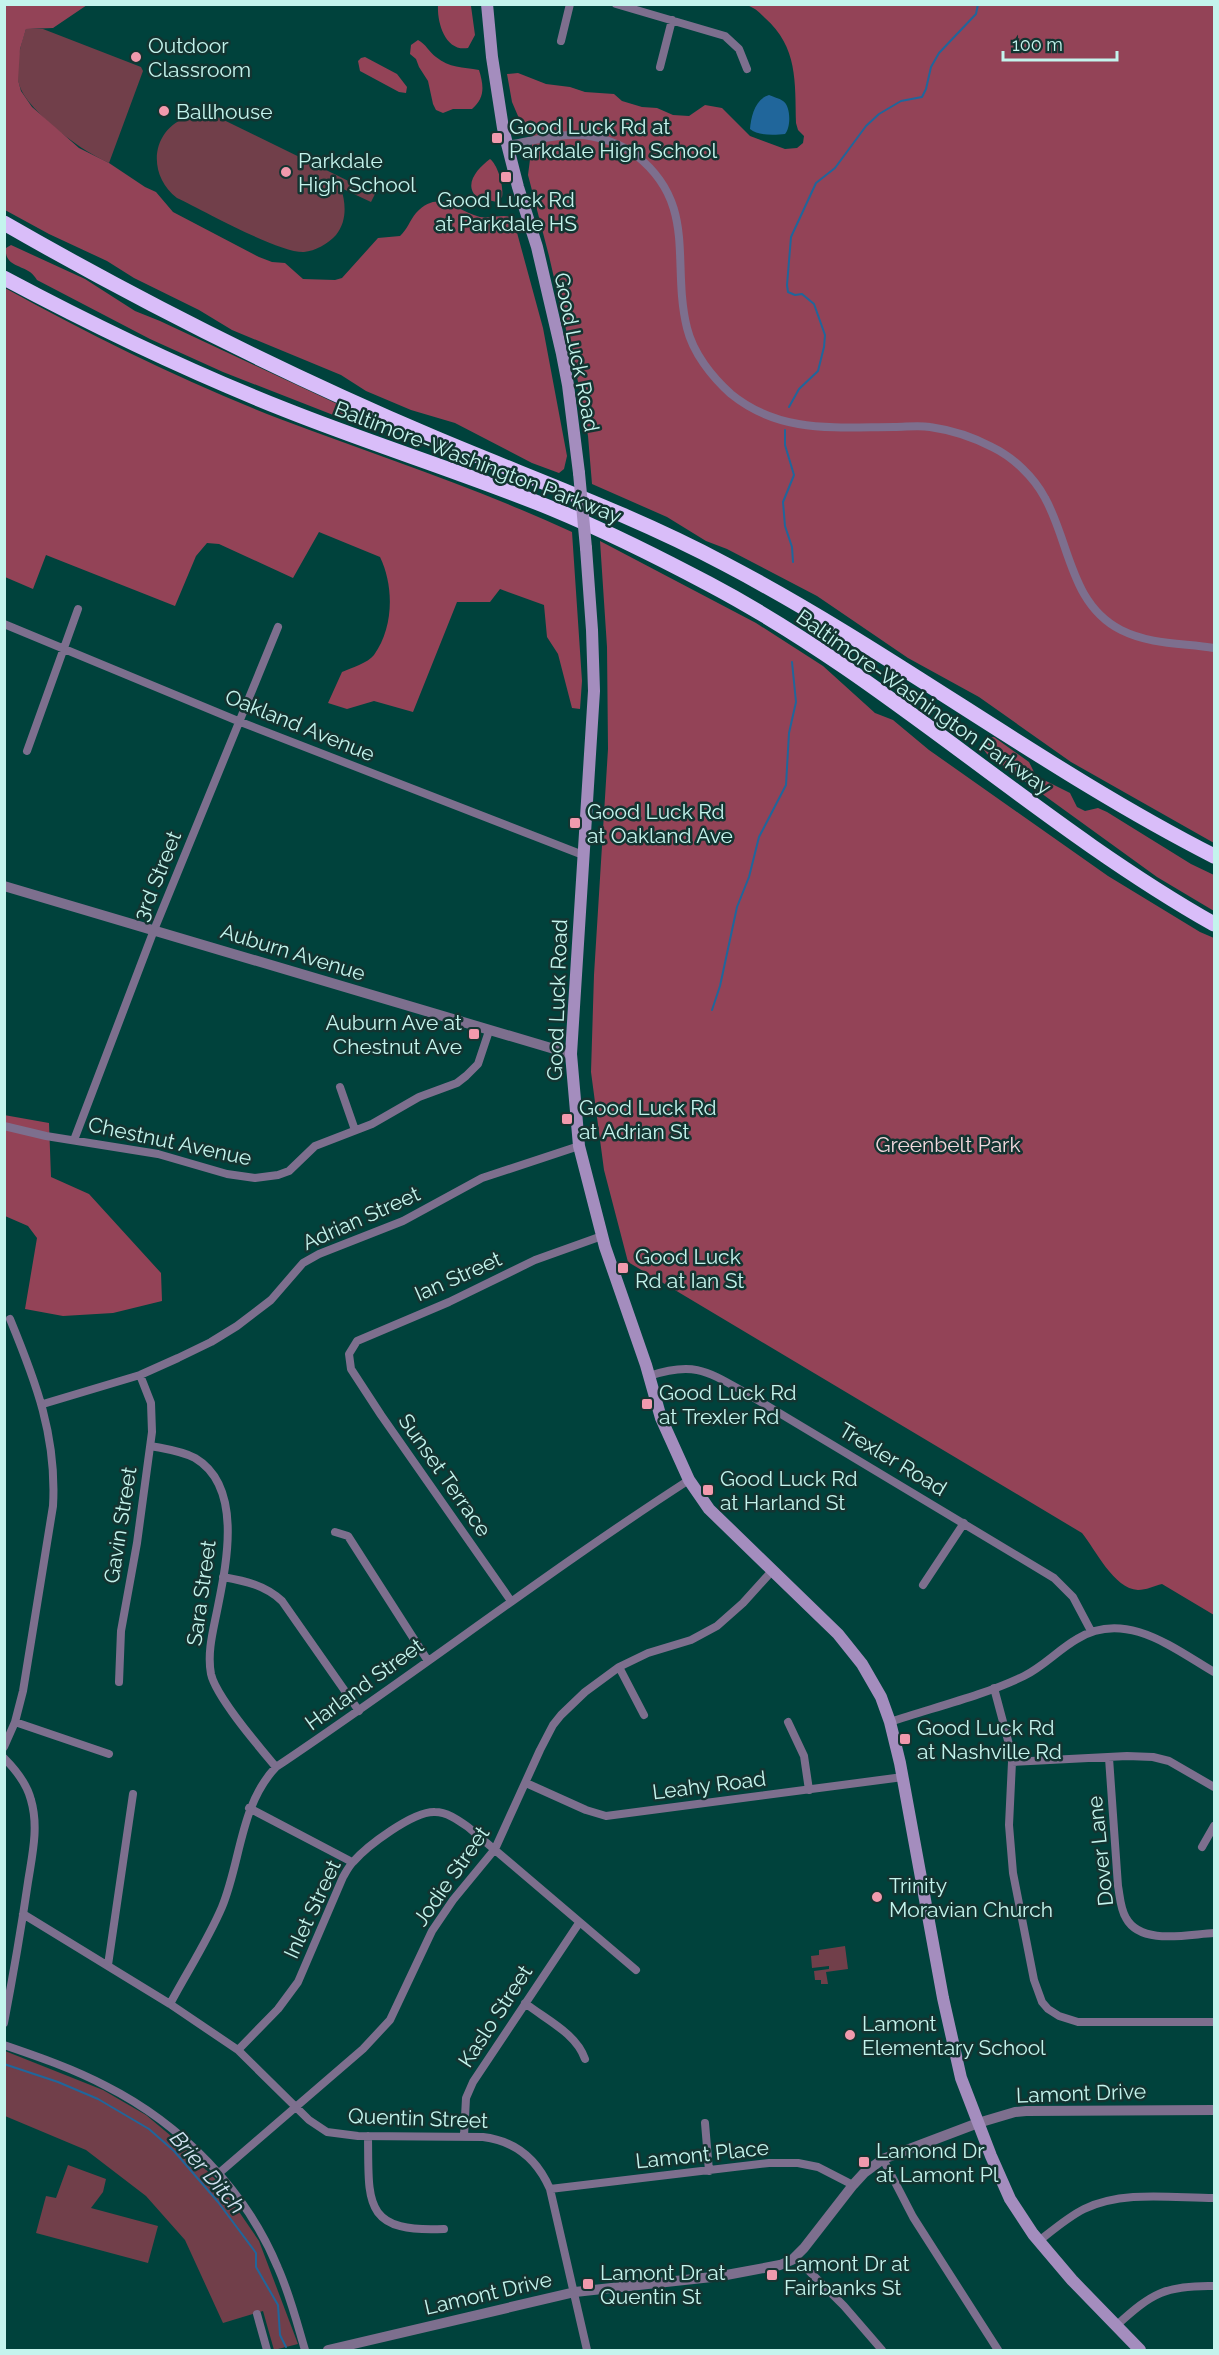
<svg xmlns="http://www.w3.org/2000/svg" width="1219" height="2355" viewBox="0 0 1219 2355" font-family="Raleway,sans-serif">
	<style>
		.green { fill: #713f4a }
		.forest { fill: #934357 }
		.water { fill: #20669b }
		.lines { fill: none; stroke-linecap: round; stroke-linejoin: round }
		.stream { stroke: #20669b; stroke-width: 2 }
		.minor { stroke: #7d6f8e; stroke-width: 8 }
		.tertiary { stroke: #7d6f8e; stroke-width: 10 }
		.secondary { stroke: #a48dbe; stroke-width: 12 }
		.motorway { stroke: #d9bdf9; stroke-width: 15 }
		.secondary-bridge { stroke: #a48dbe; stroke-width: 12 }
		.poi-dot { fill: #f29aad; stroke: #133431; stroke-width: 2 }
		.labels { text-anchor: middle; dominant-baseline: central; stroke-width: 5; stroke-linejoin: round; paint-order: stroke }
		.poi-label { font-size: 21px; fill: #c4f4ed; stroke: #133431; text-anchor: start }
		.street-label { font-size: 21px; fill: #c4f4ed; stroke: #133431 }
		.park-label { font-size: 21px; fill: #f2d9de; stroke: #133431 }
		.water-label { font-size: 22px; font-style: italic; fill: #d2e3f3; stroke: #133431 }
	</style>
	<rect width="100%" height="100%" fill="#00423c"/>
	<!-- green -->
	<path class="green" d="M26,29h17l98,38 2,4 -34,92c-21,-10 -37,-21 -55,-36 -39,-35 -45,-47 -28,-98z
		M195,106l180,88 -4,8 -30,-14c5,16 6,33 -5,47 -8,9 -21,16 -32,17 -25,1 -100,-41 -127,-54 -31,-24 -26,-70 13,-82z
		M845,1946l3,23 -22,3 2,12h-7v-4h-6l-1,-9 15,-2v-3l-17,2 -1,-12 8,-1v-5z
		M5,2051l98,39 43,25 37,31 37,38 39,57 39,103 -24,6 -11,-39 -40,12 -38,-83 -39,-44 -60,-46 -81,-34z
		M68,2165l38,14 -3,13 -12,16 67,18 -10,37 -112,-30 10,-37 10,2z"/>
	<!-- forest -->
	<path class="forest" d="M5,4l82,1 -34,23 -27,1 -6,20 -2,31 3,11 11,16 47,41 30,15 36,24 11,5 17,20 86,45 13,5 13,1 18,16 32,1 7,-2 36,-40 22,-2c7,-6 10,-16 16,-23 24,-25 39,-2 64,4 11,2 24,-4 33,1l30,110 24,128 -3,13 -5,4 -27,-10 -77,-40 -44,-13 -45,-19 -25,-16 -109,-45 -33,-20 -65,-32 -27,-17 -58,-27 -44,-24z
		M438,5l33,1 4,29 -7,13c-23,4 -31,-26 -30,-43z
		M746,5h468v838l-143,-81 -92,-65 -71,-39 -91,-62 -90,-47 -21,-8 -39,-24 -75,-33 -4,-48 -9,-50 -30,-130 -21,-81 5,-39 -15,-20 -6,-14 -5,-28 11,-1 28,11 24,3 15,5 29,2 8,7 20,6 15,1 16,7 16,1 16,-11 17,3 28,28 35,13 12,-1 6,-5 1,-7 -6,-6 -2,-7c-1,-41 2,-76 -31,-105 -6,-6 -11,-11 -19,-13z
		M418,40c8,4 11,12 18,17 13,11 27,10 43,13 5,16 6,28 -7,39h-19l-10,4 -7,-3 -3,-6 -5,-23 -9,-14 -3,-8 -6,-5 1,-9z
		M365,57l32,17 10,13 -1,6 -7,-1 -39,-21 -2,-10 3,-3z
		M490,159c8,6 14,28 12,38l-5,5 -19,-4c-16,-13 0,-30 12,-39z
		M11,245l74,34 50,32 25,10 186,87 5,2 -2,9 -3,1 -123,-48 -73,-33 -113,-59c-2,-3 -4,-6 -7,-8 -10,-7 -26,-7 -24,-24z
		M5,288c89,49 180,94 275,131 98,37 197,69 292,113l10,149 -2,28 -8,-1 -14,-54 -11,-17 -3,-32 -44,-16 -10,13h-33l-44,110 -39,-11 -27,8 -19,-6 14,-31c9,-4 26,-9 32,-17 20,-28 20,-69 6,-98l-61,-25 -26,46 -74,-34 -12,-1 -11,13 -21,50 -129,-51 -13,34 -28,-12z
		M600,541l156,82 67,43 52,47 18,7 36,30 179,126 92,56 14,6v677l-52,-31c-8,2 -16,6 -24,6 -24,-1 -43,-41 -56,-57l-454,-271 -24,-92 -13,-98 3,-97 14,-226 -1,-102z
		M994,737l35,25 7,14 34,17 7,14 8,4 13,-3 9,4 84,52 23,11v36l-57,-34 -170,-123 -3,-4v-6l4,-6z
		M4,1115l45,8 2,54 38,17 72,79 1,28 -49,12 -50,3 -38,-7 12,-71 -9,-12 -23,-10z"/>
	<!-- water -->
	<path class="water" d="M769,95c4,2 10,3 14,6 8,5 8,27 2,33 -10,1 -27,2 -35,-5 1,-12 5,-30 19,-34z"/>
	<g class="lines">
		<!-- stream -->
		<path class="stream" d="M789,407l10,-18 19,-18 6,-24 1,-12 -11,-31 -12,-10 -7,1 -7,-3 -1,-7 4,-48 25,-54 19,-15 31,-42 13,-12 22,-13 21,-4 4,-8 5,-22 8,-14 37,-39 2,-10
			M785,430v15l9,30 -11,27 2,24 7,21 1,15
			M712,1010l8,-24 17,-79 12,-30 10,-40 27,-52 3,-52 7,-31 -4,-40
			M4,2064l54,18 40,17 51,30 25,22 44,51 38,51v14l22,38 2,30 6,12"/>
		<!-- minor -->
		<path class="minor" d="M616,4l109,32 14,13 8,20
			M561,41l9,-37
			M660,67l12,-47
			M507,145c22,-3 47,-11 70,-10 20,0 45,9 60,21 61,49 34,107 50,172 6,25 25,49 44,66 49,40 105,33 163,33 12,0 24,-2 36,0 21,3 43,10 62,20 21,10 42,30 53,51 25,45 25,106 76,132 30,15 62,13 93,18
			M4,624l234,97 345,134
			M27,751l51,-142
			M340,1087l15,43
			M4,1126l42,10 112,18 69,20 28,4 23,-3 11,-4 26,-25 57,-22 47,-27 38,-14 9,-7 12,-12 11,-33
			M74,1140l80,-210 124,-303
			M649,1376c45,-15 58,-5 97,17l308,185 19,19 18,34
			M43,1404l97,-29 38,-17 33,-16 26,-16 34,-26 32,-37 16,-9 84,-33 79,-43 97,-32
			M151,1446c15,3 31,5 44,12 49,29 31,108 22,153 -4,20 -10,42 -6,63 5,23 49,74 65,93
			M335,1532l13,4 80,125
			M223,1577c22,4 42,8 59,24l77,110
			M923,1585l41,-62
			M511,1601l-130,-186 -30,-46 -2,-15 8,-13 92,-39 86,-42 67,-24
			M619,1667l25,48
			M119,1682l2,-51 16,-88 15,-111 -1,-29 -11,-28
			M994,1688l16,60 2,14 -3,63 4,48 21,107 8,22 6,7 11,7 19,6h136
			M15,1722l94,32
			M788,1722l16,34 5,34
			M890,1722c45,-15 92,-26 134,-46 20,-10 34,-26 53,-37 48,-30 96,9 137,33
			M4,1747l11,-25 8,-31 30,-185c4,-69 -17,-124 -43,-187
			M4,1758c12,12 23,26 27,42 8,27 1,56 -3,82 -7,48 -15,94 -24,141
			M1109,1758l9,128c2,10 2,22 8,32 15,28 63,16 88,15
			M1012,1762l115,-6 26,1 16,4 45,26
			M526,1783l60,27 20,6 297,-39
			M249,1808l103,54
			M1202,1847l12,-21
			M23,1914l147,90 68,46 71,70 18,12 31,4 125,1c33,4 54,22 67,52l37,161
			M108,1965l25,-171
			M525,2003c20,16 51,30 60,56
			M170,2004c17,-32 38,-64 52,-97 19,-46 18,-102 54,-140 139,-93 272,-196 413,-287
			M4,2045c35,12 70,24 102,41 75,38 140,104 172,182 12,27 19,55 27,82
			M238,2050l40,-41 20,-27 45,-105c3,-5 6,-11 10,-15 14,-16 60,-51 82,-50 12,0 23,8 33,15l168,143
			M705,2123l4,48
			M368,2136c1,66 -6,97 76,93
			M464,2136l2,-38 7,-16 106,-159
			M883,2159l30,58 85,133
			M218,2174l145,-125 27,-29 42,-89 21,-31 42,-51 45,-99 13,-25 8,-10 24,-23 34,-25 29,-14 43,-13 26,-14 26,-23 29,-32
			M550,2189l219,-26h29l20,4 35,18
			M1039,2241c14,-11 29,-24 45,-32 39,-19 89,-11 130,-11
			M795,2257l49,49 38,44
			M257,2314l10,36
			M1117,2325c35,-32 49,-40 97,-39"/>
		<!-- tertiary -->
		<path class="tertiary" d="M4,886l567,168
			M328,2350l247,-58 146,-16 59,-11 12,-5 12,-12 49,-63 11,-12 19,-14 95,-36 37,-11 11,-1 188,-1"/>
		<!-- secondary -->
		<path class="secondary" d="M487,4l5,53 11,71 15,59 19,60 25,107 6,31 11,88
			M586,548l6,82 2,61 -23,363 8,92 26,101 41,118 15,53 28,62 20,29 129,125 24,30 19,33 9,25 10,41 43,235 18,80 30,78 19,43 23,35 39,46 68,70"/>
		<!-- motorway -->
		<path class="motorway" d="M4,223c139,80 283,152 431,215 97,41 196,76 290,126 168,88 320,206 489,292
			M4,278c92,49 186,94 282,132 88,35 179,63 267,99 53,22 105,48 156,75 180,95 328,240 505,340"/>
		<!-- secondary-bridge -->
		<path class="secondary-bridge" d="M579,473l7,75"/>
	</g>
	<!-- markers -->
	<g class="poi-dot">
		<circle cx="136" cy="57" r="6"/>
		<circle cx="164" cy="111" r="6"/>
		<rect x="491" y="132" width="12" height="12" rx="3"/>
		<circle cx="286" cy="172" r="6"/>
		<rect x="500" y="171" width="12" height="12" rx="3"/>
		<rect x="569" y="817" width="12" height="12" rx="3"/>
		<rect x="468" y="1028" width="12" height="12" rx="3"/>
		<rect x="561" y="1113" width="12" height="12" rx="3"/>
		<rect x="617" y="1262" width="12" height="12" rx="3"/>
		<rect x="641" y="1398" width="12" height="12" rx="3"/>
		<rect x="702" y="1484" width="12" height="12" rx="3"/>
		<rect x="899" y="1733" width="12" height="12" rx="3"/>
		<circle cx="877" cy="1897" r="6"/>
		<circle cx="850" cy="2035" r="6"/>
		<rect x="858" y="2156" width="12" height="12" rx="3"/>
		<rect x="766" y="2269" width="12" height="12" rx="3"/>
		<rect x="582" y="2278" width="12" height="12" rx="3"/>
	</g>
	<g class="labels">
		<!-- poi labels -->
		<g class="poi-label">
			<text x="148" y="45">Outdoor<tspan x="148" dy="24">Classroom</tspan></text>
			<text x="176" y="111">Ballhouse</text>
			<text x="509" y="126">Good Luck Rd at<tspan x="509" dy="24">Parkdale High School</tspan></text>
			<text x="298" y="160">Parkdale<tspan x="298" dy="24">High School</tspan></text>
			<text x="506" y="199" text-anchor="middle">Good Luck Rd<tspan x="506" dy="24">at Parkdale HS</tspan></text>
			<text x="587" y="811">Good Luck Rd<tspan x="587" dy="24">at Oakland Ave</tspan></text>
			<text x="462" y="1022" text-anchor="end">Auburn Ave at<tspan x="462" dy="24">Chestnut Ave</tspan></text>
			<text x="579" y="1107">Good Luck Rd<tspan x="579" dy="24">at Adrian St</tspan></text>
			<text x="635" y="1256">Good Luck<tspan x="635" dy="24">Rd at Ian St</tspan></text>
			<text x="659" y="1392">Good Luck Rd<tspan x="659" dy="24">at Trexler Rd</tspan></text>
			<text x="720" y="1478">Good Luck Rd<tspan x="720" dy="24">at Harland St</tspan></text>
			<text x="917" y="1727">Good Luck Rd<tspan x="917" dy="24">at Nashville Rd</tspan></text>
			<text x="889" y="1885">Trinity<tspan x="889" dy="24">Moravian Church</tspan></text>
			<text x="862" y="2023">Lamont<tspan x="862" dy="24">Elementary School</tspan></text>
			<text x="876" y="2150">Lamond Dr<tspan x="876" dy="24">at Lamont Pl</tspan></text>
			<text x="784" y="2263">Lamont Dr at<tspan x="784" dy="24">Fairbanks St</tspan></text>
			<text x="600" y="2272">Lamont Dr at<tspan x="600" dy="24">Quentin St</tspan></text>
		</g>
		<!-- street labels -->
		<g class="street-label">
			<text transform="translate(577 352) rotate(79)">Good Luck Road</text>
			<text transform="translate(478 462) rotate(21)">Baltimore-Washington Parkway</text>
			<text transform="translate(924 702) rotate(35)">Baltimore-Washington Parkway</text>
			<text transform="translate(300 725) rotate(22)">Oakland Avenue</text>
			<text transform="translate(157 876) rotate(-68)">3rd Street</text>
			<text transform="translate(293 952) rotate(17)">Auburn Avenue</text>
			<text transform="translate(557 1000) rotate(-88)">Good Luck Road</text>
			<text transform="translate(170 1141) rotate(12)">Chestnut Avenue</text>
			<text transform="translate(361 1218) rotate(-24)">Adrian Street</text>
			<text transform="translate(458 1276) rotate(-24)">Ian Street</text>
			<text transform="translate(893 1459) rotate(31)">Trexler Road</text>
			<text transform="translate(445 1475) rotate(55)">Sunset Terrace</text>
			<text transform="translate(120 1525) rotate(-81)">Gavin Street</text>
			<text transform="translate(201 1593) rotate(-82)">Sara Street</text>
			<text transform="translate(364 1684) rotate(-36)">Harland Street</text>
			<text transform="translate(709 1785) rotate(-7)">Leahy Road</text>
			<text transform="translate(1100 1851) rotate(-96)">Dover Lane</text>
			<text transform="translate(451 1876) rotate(-55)">Jodie Street</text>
			<text transform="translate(312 1909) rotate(-65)">Inlet Street</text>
			<text transform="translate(495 2016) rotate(-57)">Kaslo Street</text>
			<text transform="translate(1081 2093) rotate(-2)">Lamont Drive</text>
			<text transform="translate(418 2118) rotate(2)">Quentin Street</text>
			<text transform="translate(702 2154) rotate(-6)">Lamont Place</text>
			<text transform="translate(488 2293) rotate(-13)">Lamont Drive</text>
		</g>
		<!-- park labels -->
		<g class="park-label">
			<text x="948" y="1144">Greenbelt Park</text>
		</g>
		<!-- water labels -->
		<g class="water-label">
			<text transform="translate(208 2172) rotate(49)">Brier Ditch</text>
		</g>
	</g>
	<!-- border -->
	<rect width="1219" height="2355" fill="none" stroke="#c4f4ed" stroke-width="12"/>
	<!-- scale -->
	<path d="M1003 51v9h114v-9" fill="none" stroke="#c4f4ed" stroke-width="3"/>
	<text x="1012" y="51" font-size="18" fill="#c4f4ed" stroke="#133431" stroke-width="4.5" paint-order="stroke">100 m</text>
</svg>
